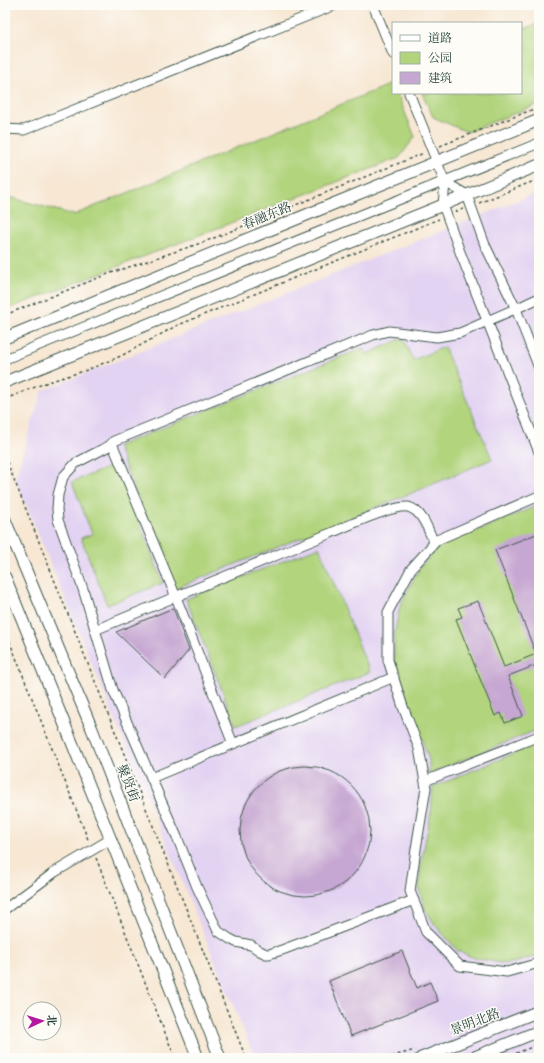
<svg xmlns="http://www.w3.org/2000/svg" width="544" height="1063" viewBox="0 0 544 1063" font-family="Cardo,'Noto Serif SC',serif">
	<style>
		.built { fill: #e3d3f2 }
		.green { fill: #b1d47d; stroke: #688858 }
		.building { fill: #c6a6d2 }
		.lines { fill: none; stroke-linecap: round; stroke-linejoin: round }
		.minor-casing { stroke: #3f564c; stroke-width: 11 }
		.major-casing { stroke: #3f564c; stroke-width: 13 }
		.path { stroke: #3f564c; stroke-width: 1.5; stroke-dasharray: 3 3; stroke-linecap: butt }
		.minor { stroke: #fff; stroke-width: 9 }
		.major { stroke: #fff; stroke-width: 11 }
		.labels { text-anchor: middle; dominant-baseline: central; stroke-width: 3; stroke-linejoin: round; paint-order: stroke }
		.street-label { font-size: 13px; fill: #1f3d34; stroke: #fdfcf7 }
	</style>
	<rect width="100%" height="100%" fill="#fdfcf7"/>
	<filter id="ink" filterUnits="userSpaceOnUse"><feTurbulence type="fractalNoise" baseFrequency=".025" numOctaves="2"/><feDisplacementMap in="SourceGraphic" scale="8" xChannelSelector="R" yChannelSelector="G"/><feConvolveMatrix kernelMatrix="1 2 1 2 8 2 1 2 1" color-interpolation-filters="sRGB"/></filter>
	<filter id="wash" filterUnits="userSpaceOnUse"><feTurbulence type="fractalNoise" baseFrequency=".012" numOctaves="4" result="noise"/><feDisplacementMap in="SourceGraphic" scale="16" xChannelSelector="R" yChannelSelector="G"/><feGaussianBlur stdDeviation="0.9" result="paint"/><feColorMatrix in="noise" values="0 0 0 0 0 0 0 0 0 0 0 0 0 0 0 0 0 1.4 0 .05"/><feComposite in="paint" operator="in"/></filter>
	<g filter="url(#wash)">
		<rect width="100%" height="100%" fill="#f7e7d3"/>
		<!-- built -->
		<path class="built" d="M539,192v866h-284l-240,-580 27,-87z"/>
		<!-- green -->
		<path class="green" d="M539,23v81l-72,28 -34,-15 -11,-24h99v-63z
			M393,83v10h4l18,44 -16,21 -391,151 -3,-2v-111l69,19z
			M403,338l10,22 31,-13 48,112 -68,29 -250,101 -57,-143 246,-98 4,6z
			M117,464l46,119 -56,22 -26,-67 11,-4 -20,-52z
			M539,505v224l-110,45v-14l-14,-42 -10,-22 -11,-36v-24l3,-16 3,-14 14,-28 7,-12 19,-20z
			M319,547l51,125 -134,54 -50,-127z
			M539,743v212l-22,7 -11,2 -32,-6 -16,-7 -23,-26 -10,-16 -6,-21 2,-24 10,-52 2,-25z"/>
		<g id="blocks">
			<!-- building -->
			<path class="building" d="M539,533v131l-31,12 15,40 -18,7 -4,-10 -6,3 -39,-97 6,-2 -4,-9 20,-7 26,66 32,-13 -41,-104z
				M173,608l16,42 -24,29 -49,-47z
				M240 831a65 65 0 1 1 130 0a65 65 0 1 1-130 0Z
				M402,951l15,37 13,-6 8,19 -87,35 -22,-55z"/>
		</g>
	</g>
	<g filter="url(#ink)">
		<use href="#blocks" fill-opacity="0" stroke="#3f564c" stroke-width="1"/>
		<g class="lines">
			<defs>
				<path id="minor" d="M373,5l20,49
					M409,93l36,89 -2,23 17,47 79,200
					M5,129l19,1 311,-125
					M445,182l22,13 18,50 31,64 23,59
					M5,359l534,-216
					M112,443l64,154 57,147
					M539,496l-102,44 -26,29 -23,43v48l15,47 16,41 7,40 -10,61 -6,42 16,41 34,34 47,6 32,-9
					M95,630c78,-32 157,-65 236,-97 16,-7 62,-28 77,-26 14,3 21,24 26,36
					M151,778l243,-101
					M425,781l114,-45
					M414,900l-132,50 -13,4h-3l-6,-3 -9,-6 -15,-3 -6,-3 -12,-8 -21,-44 -20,-50 -64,-147 -30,-101 -25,-69 -1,-11 1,-14 5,-18 13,-14 33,-17 5,-5 259,-106 16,-4 48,6 23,-4 64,-28 15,-7
					M5,909l50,-37 56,-33"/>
				<path id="major" d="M5,338l534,-218
					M5,382l438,-177 96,-40
					M5,520l87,209 128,329
					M5,577l66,163 127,318
					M421,1058l118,-47
					M472,1058l67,-27"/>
			</defs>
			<!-- minor casing -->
			<use href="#minor" class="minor-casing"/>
			<!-- major casing -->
			<use href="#major" class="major-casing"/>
			<!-- path -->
			<path class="path" d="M440,146l99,-39
				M479,203l60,-24
				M455,212l8,-3
				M5,315l103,-41 96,-32 220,-89
				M5,399l43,-17 39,-12 34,-14 55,-30 263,-107
				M5,457l241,601
				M5,630l84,212
				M96,858l79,200
				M386,1058l29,-8
				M505,1058l34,-14"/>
			<!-- minor -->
			<use href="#minor" class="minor"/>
			<!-- major -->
			<use href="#major" class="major"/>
		</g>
	</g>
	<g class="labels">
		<!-- street labels -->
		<g class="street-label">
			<text transform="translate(267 216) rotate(-22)">春融东路</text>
			<text transform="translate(128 783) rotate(69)">聚贤街</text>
			<text transform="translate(475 1022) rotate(-21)">景明北路</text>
		</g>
	</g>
	<!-- margin -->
	<rect width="544" height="1063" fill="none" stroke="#fdfcf7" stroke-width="20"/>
	<!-- legend -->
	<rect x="392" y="22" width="130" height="72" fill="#fdfcf7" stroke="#a4b0a9"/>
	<rect x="400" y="35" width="20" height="6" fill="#ffffff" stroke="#a4b0a9"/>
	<text x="428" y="42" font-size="12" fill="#1f3d34">道路</text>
	<rect x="400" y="52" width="20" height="12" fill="#b1d47d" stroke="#a4b0a9"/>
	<text x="428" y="62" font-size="12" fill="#1f3d34">公园</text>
	<rect x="400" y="72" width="20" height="12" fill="#c6a6d2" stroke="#a4b0a9"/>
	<text x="428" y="82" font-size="12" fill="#1f3d34">建筑</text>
	<!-- north arrow -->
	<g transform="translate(42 1021) rotate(86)"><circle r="19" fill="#fdfcf7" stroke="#a4b0a9"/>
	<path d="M0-3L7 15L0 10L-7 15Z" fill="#b5179e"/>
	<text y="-6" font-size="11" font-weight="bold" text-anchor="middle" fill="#1f3d34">北</text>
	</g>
</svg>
